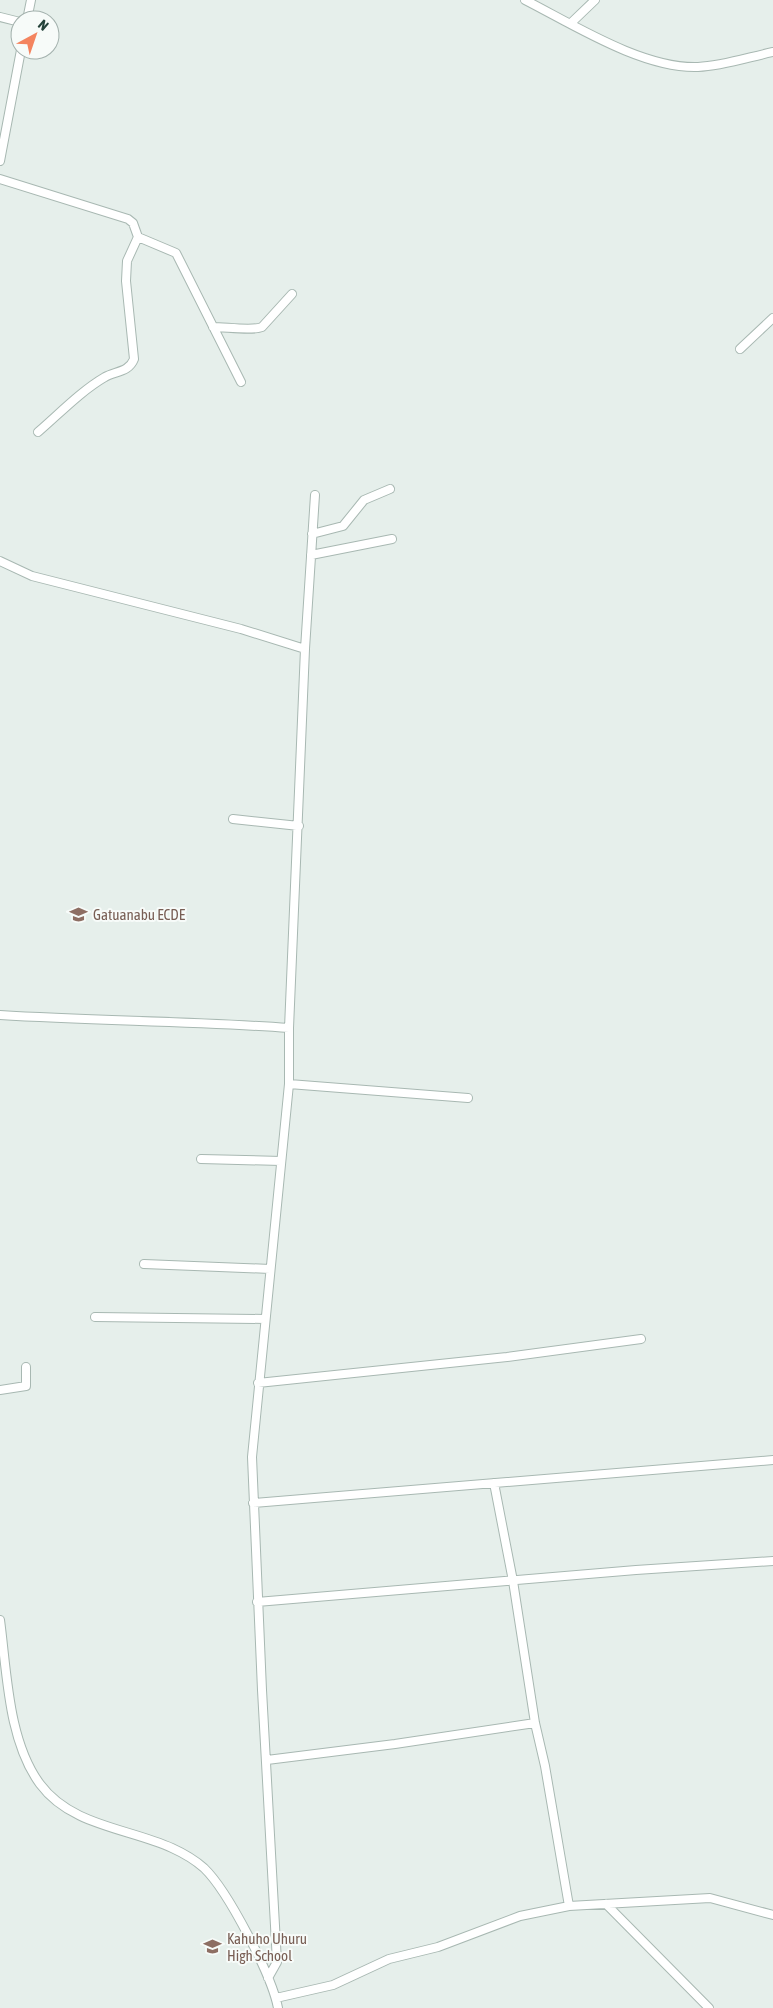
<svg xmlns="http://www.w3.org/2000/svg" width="773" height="2008" viewBox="0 0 773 2008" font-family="'Asap Condensed',sans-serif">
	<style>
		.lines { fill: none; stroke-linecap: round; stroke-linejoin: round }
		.street-casing { stroke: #a8b8b2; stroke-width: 10 }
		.street { stroke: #fff; stroke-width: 8 }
		.labels { text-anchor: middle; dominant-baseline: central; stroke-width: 4; stroke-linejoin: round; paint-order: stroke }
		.education-label { font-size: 15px; fill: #785e54; stroke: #f7fbf9; text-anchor: start }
	</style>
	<rect width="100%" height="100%" fill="#e6efeb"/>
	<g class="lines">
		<defs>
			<path id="street" d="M525,0c49,25 118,69 173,67 25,-1 51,-10 75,-15
				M0,17l20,5
				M27,20l4,-20
				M571,23l24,-23
				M0,161l21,-111
				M0,179l128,40 5,4 5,14 38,16 65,129
				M213,327c13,0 40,4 49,0l30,-33
				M740,349l33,-31
				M38,432c22,-19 43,-41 67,-55 11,-6 24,-5 29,-18l-8,-78 1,-20 11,-24
				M312,534l31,-8 21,-26 26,-11
				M311,555l81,-16
				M0,561l32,15 209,53 64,20
				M233,819l66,7
				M0,1015c96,6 193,6 289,13
				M289,1084l179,14
				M201,1159l80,2
				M144,1264l126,5
				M95,1317l170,2
				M258,1383l249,-26 134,-18
				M0,1390l26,-4v-19
				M494,1483l19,98 22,142 10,43 24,140
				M253,1503l520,-43
				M257,1602l379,-32 137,-9
				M0,1620c7,52 8,121 40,164 31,42 88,44 132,64 11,5 23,12 32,20 24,23 68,108 74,140
				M267,1760l128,-16 140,-21
				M606,1904l103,104
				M268,1978l9,-16 -15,-272 -10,-233 37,-373v-56l16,-379 10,-154
				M276,1998l57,-13 56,-26 49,-12 82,-31 49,-10 141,-8 63,17"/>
		</defs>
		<!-- street casing -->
		<use href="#street" class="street-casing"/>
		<!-- street -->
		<use href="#street" class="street"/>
	</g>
	<!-- icons -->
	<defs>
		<symbol id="school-bare" viewBox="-9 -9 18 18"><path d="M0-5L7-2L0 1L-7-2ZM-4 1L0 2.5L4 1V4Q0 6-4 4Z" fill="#8d6e63" stroke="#f7fbf9" stroke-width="2.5" paint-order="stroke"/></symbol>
	</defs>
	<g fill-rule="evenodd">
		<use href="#school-bare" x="66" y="902" width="25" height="25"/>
		<use href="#school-bare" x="200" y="1934" width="25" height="25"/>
	</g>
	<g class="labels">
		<!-- education labels -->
		<g class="education-label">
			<text x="93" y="914">Gatuanabu ECDE</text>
			<text x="227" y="1938">Kahuho Uhuru<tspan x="227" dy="17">High School</tspan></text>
		</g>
	</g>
	<!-- north arrow -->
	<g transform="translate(35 35) rotate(40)"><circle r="24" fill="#f7fbf9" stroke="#a3b1ad"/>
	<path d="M0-4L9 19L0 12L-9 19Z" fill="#f4845f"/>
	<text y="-8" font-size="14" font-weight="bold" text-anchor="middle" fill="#24423a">N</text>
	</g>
</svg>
